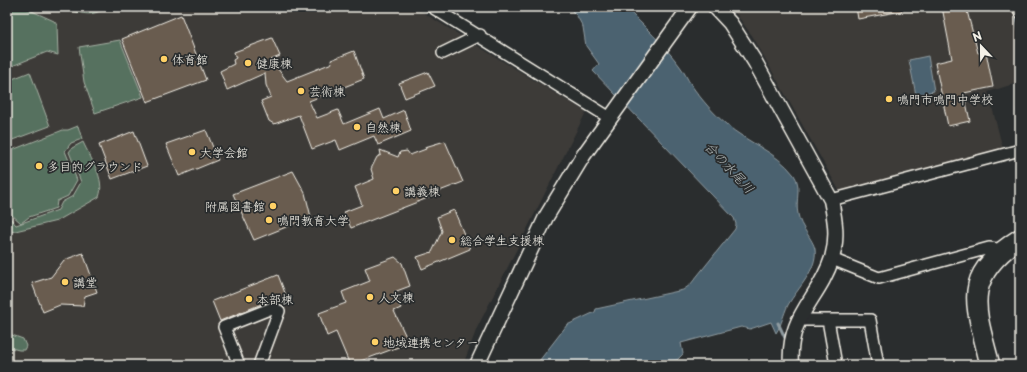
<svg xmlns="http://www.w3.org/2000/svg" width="1027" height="372" viewBox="0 0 1027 372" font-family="'Playpen Sans','Klee One',sans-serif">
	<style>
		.built { fill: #3d3b38 }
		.green { fill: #57715f; stroke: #a6b1a4 }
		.water { fill: #4c6270; stroke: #8f9ba0 }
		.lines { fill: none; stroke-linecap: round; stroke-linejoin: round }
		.stream { stroke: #8f9ba0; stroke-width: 3 }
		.building { fill: #695c50; stroke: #f4f1e8 }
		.minor-casing { stroke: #f4f1e8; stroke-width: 14 }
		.tertiary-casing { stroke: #f4f1e8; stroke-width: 17 }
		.minor { stroke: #2a2d2e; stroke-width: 11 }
		.tertiary { stroke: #2a2d2e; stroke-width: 14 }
		.poi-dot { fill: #ffd166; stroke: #2a2d2e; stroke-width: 1.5 }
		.labels { text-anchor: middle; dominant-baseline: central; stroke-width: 3.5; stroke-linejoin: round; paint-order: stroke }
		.poi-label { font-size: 12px; fill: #f4f1e8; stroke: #2a2d2e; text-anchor: start }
		.water-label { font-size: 13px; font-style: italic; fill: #b1b8b8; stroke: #2a2d2e }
	</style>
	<rect width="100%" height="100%" fill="#2a2d2e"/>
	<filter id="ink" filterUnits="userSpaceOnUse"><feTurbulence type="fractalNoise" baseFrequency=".025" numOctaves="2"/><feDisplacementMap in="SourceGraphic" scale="8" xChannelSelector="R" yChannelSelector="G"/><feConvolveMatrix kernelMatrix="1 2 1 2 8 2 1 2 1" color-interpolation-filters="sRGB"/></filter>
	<g filter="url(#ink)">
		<!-- built -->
		<path class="built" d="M7,7h407l172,105 -109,216 -14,37h-456z
			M731,7h279l6,12 4,38v25l-32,10 15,57 -163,43 -87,-155z"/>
		<!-- green -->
		<path class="green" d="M7,7h16l31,14 3,4 1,30 -11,-3 -40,16z
			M68,7h42c-21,9 -20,8 -42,3z
			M120,40l23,57 -48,16 -11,-31 -5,-35z
			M30,72l20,54 -43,16v-61z
			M78,126l4,13 -11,4 -6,8 12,29 -9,16 -11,5 -1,7 -27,9 -8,6 -9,-8 -5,1v-64l56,-22h5z
			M83,142c7,16 23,37 16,55l-42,24 -50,12v-14l3,-1 6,7 42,-15 4,-8 11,-6 8,-14 -12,-30 3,-4z
			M7,329l5,6 11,4 3,7 -2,4h-5l-12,-3z"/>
		<!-- water -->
		<path class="water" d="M568,7h57c19,19 38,37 54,58 5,6 8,14 13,21 9,13 22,28 34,38 21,19 50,27 68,51 8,11 1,26 4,39 2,13 15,25 17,35 3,20 -18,40 -27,56 -5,10 -6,19 -12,28l-5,-11 -21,7 -9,-2 -60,16 2,11 -6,6 -17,5h-124l31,-40 28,-13 1,-3 87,-19 7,-5 45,-56 1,-5 -2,-6 -141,-147 6,-7 -13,-18 -3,-19 -6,-11z
			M928,56l6,35 -18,4 -7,-35z"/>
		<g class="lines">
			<!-- stream -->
			<path class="stream" d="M1017,15l3,21
				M1020,99l-2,11 2,15
				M778,323l9,19"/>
		</g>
		<!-- building -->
		<path class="building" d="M856,7h46v4l-44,8z
			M942,7h24l12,46 8,-1 7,35 -29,6 6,28 -22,5 -13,-63 17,-4z
			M181,15l25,65 -59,22 -25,-63z
			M272,38l8,18 -9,4 16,21 45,-18 -1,-3 23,-9 10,28 -55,22 8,17 21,-8 6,14 36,-15 4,10 20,-9 7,21 -33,14 -4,-9 -34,14 -4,-10 -24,9 -13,-34 -25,9 -5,-3 -8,-20 10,-4 -5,-12 -1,-12 -38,17 -7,-19 14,-7 -1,-4 3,-2 -2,-6z
			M428,72l7,14 -30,12 -6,-15z
			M206,130l12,30 -39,16 -13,-32z
			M134,131l13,35 -35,13 -13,-34z
			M445,141l18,41 -26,10 1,2 -87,34 -7,-16 18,-7 -7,-18 19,-8 -3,-10 6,-12 4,-2 -1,-5 18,7 2,-5 7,-1 3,4 16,-6 -1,-2z
			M293,171l12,22 6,24 -57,23 -21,-46z
			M454,210l16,39 -48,20 -5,-12 15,-5 10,-21 -5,-14z
			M83,253l14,39 -12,4 -2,10 -23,-1 -17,7 -11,-29 19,-6 13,-17z
			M395,257l7,6 8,23 -16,6 7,16 -7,3 15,32 -59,22 -14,-33 -9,4 -8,-23 27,-10 -4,-11 28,-11 -5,-13z
			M278,275l9,23 -11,4 -7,-1 -49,20 -8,-20z"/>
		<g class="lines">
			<defs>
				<path id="minor" d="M432,7l178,111
					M1017,7l3,5
					M443,53l37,-18
					M831,200l189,-50
					M832,259l47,19 110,-30 8,1 7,5
					M799,317l6,3h65l8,45
					M828,320l8,45
					M239,365l-15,-38 48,-19 7,3 -20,54
					M986,365c-15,-65 -31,-90 34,-131
					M994,365c-14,-55 -29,-84 26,-122"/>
				<path id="tertiary" d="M715,7l15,16 25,39 76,138c4,20 7,38 1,58 -13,42 -45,57 -41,107
					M477,365l69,-148 37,-61 107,-149"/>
			</defs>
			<!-- minor casing -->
			<use href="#minor" class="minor-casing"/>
			<!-- tertiary casing -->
			<use href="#tertiary" class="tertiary-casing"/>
			<!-- minor -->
			<use href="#minor" class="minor"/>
			<!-- tertiary -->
			<use href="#tertiary" class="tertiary"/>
		</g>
	</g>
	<!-- markers -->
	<g class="poi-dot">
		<circle cx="164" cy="59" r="4"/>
		<circle cx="248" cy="63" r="4"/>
		<circle cx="301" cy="91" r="4"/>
		<circle cx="889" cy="99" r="4"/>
		<circle cx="357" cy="127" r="4"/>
		<circle cx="192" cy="152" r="4"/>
		<circle cx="39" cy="166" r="4"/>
		<circle cx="396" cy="191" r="4"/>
		<circle cx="273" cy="206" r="4"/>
		<circle cx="269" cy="220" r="4"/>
		<circle cx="452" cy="240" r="4"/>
		<circle cx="65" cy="282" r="4"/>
		<circle cx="370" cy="297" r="4"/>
		<circle cx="249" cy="299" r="4"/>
		<circle cx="375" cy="342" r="4"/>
	</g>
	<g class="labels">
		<!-- poi labels -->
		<g class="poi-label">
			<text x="172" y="59">体育館</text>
			<text x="256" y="63">健康棟</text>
			<text x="309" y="91">芸術棟</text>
			<text x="897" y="99">鳴門市鳴門中学校</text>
			<text x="365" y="127">自然棟</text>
			<text x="200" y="152">大学会館</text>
			<text x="47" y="166">多目的グラウンド</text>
			<text x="404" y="191">講義棟</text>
			<text x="265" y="206" text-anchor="end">附属図書館</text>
			<text x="277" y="220">鳴門教育大学</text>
			<text x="460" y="240">総合学生支援棟</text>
			<text x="73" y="282">講堂</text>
			<text x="378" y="297">人文棟</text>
			<text x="257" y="299">本部棟</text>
			<text x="383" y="342">地域連携センター</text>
		</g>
		<!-- water labels -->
		<g class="water-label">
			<text transform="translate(730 167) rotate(47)">合の水尾川</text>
		</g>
	</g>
	<!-- margin -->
	<rect width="1027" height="372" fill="none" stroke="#2a2d2e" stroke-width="24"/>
	<rect x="12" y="12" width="1003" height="348" fill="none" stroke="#f4f1e8" stroke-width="1.5" filter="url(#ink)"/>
	<!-- north arrow -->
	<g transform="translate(981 46) rotate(338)" stroke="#2a2d2e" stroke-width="3" paint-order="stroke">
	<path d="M0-3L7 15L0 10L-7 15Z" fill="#f4f1e8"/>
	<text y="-6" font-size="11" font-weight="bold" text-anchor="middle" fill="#f4f1e8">N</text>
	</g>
</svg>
